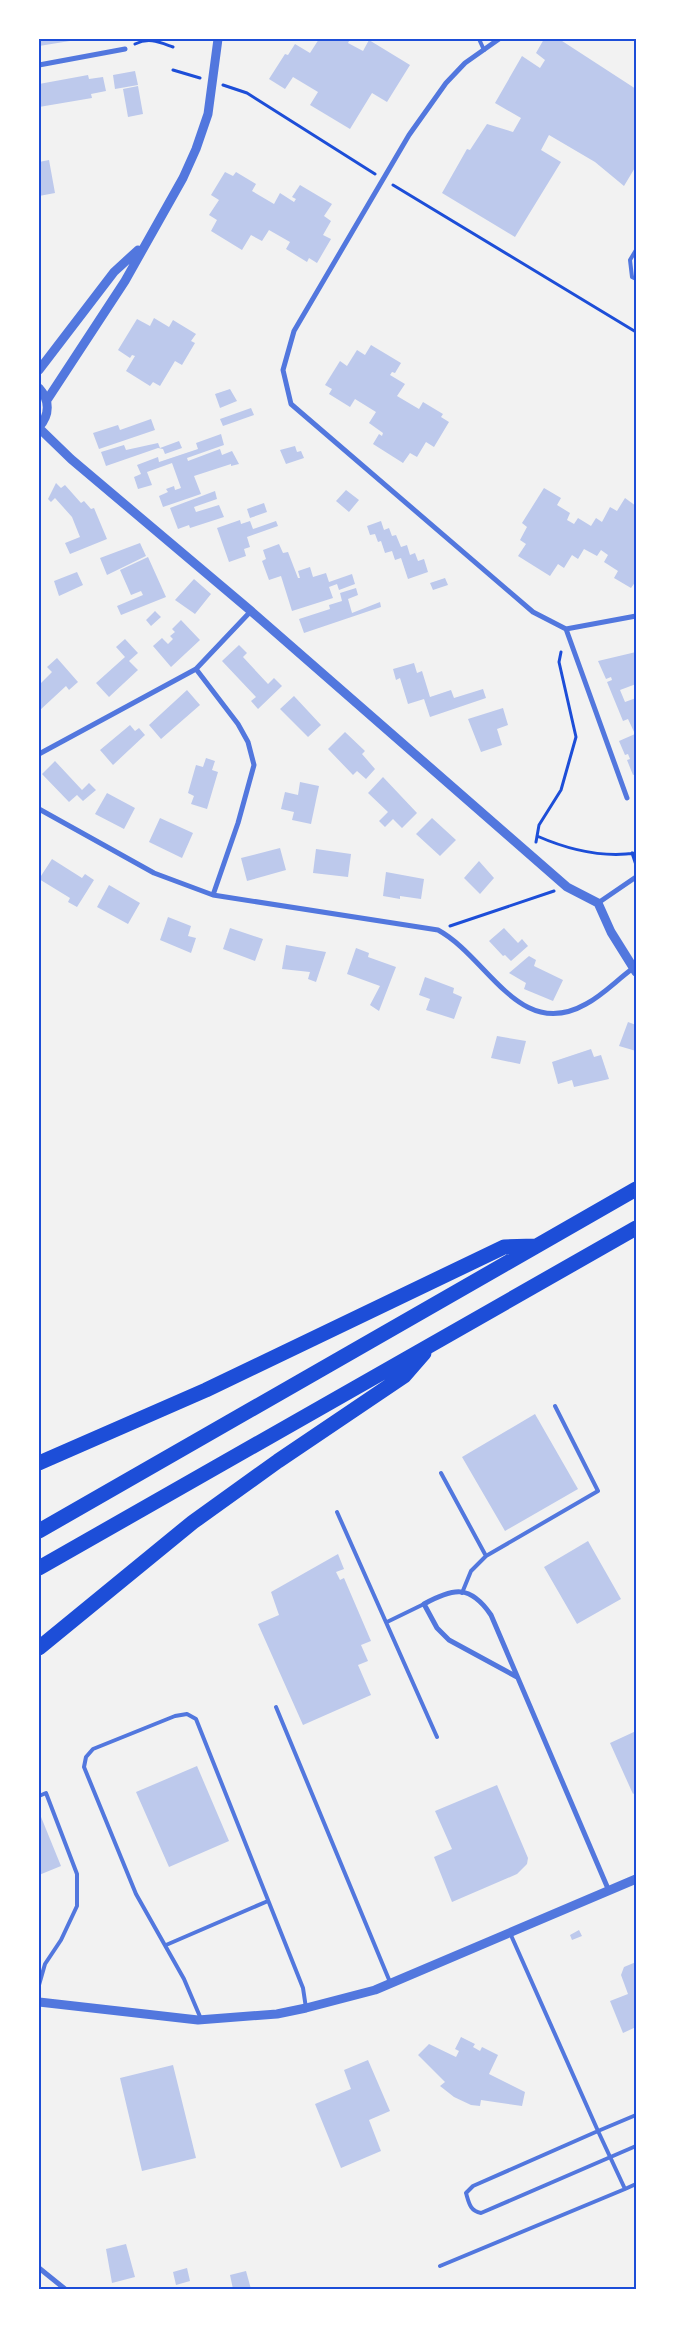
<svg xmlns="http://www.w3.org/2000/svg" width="675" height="2328" viewBox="0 0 675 2328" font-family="Rubik,sans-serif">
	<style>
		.building { fill: #bdc9ec }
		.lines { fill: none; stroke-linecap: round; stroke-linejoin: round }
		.path { stroke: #1d4ed8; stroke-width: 3 }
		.service { stroke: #5277de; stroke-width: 4 }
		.minor { stroke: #5277de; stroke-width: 5 }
		.tertiary { stroke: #5277de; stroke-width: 9 }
		.motorway { stroke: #1d4ed8; stroke-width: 15 }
		.neatline { fill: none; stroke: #1d4ed8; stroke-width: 2 }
	</style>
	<rect width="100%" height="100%" fill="#f2f2f2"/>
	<!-- building -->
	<path class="building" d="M39,39h37v1l-37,6z
		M319,39h31l-2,4 15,8 6,-11 41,25 -23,37 -15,-9 -22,36 -40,-24 8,-13 -25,-15 -8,12 -16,-10 16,-25 3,1 7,-11 15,9z
		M544,39h15l77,50v77l-12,20 -29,-24 -46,-27 -8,15 20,12 -46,75 -73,-44 25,-44 3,1 17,-26 26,8 8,-14 -26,-15 27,-47 18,12 5,-8 -9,-7z
		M135,71l3,14 -23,4 -2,-14z
		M88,75l1,4 14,-2 3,14 -15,3 1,4 -53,9v-23z
		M138,86l5,28 -15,3 -5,-28z
		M49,160l6,33 -16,3v-34z
		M225,172l8,4 3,-4 20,12 -4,7 22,13 6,-11 14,9 2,-3 -4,-2 8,-12 32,19 -8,12 7,5 -8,14 8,4 -14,24 -8,-5 -2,4 -21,-13 4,-7 -21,-12 -7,11 -11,-6 -9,15 -31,-19 6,-11 -8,-5 10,-15 -8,-5z
		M154,318l15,9 4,-7 23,14 -5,7 4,2 -13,22 -7,-4 -15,25 -7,-4 -3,4 -24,-15 9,-15 -3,-1 -2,3 -12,-8 19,-31 13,7z
		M371,345l30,18 -6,10 -3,-1 -2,3 15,9 -8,12 22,13 4,-7 20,12 -2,3 8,5 -15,25 -8,-5 -9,15 -7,-4 -7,10 -30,-19 6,-10 3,2 1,-3 -14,-10 7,-11 -21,-13 -5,8 -21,-13 3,-5 -7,-4 15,-24 7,5 10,-16 8,5z
		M230,389l7,12 -17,7 -5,-14z
		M251,408l3,7 -31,11 -3,-7z
		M151,419l4,11 -56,19 -6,-16 25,-8 2,5z
		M221,434l3,11 -37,13 1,3 32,-12 2,6 10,-4 7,13 -8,2v-2l-37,12 7,18 -38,13 -4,-11 9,-4 -2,-3 8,-3 1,4 6,-2 -9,-25 -25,9 5,13 -14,4 -4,-12 7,-3 -4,-9 21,-8 1,5 39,-13 -2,-6z
		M179,441l3,7 -17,6 -2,-5 -5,-1 -52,18 -5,-14 23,-7 2,5 32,-7 2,5z
		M295,446l2,6 4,-1 3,7 -18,6 -6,-14z
		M56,483l5,5 4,-3 16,18 3,-2 7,8 3,-1 13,31 -37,15 -5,-11 15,-6 -8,-20 -17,-19 -4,4 -3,-3z
		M544,488l17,10 -4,7 13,8 -3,7 7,4 4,-6 13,8 5,-8 6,4 8,-15 7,4 8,-13 11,8v75l-5,7 -17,-10 4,-7 -14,-9 4,-7 -7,-5 -4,6 -13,-7 -6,10 -6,-4 -8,13 -6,-4 -8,12 -32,-20 8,-12 -6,-4 7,-13 -5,-4z
		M346,490l13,10 -10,12 -13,-11z
		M215,491l2,8 -23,8 2,5 23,-7 5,12 -34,11 -1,-3 -11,4 -8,-21z
		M264,503l3,9 -17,6 -3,-9z
		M240,520l1,4 9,-3 3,8 23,-8 2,5 -31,11 3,10 -6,2 2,7 -17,6 -12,-34z
		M381,521l3,9 5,-2 3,8 4,-1 5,12 6,-2 3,10 5,-2 3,8 6,-2 4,13 -20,7 -7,-21 -6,2 -3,-9 -7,2 -4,-12 -3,1 -3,-8 -5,1 -3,-9z
		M140,543l6,13 -39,19 -7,-17z
		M279,544l4,9 5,-1 10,26h2l-2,-7 12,-4 3,10 13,-4 3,9 23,-8 3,10 -16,6 -2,-6 -8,3 4,11 -41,13 -11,-35 -12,4 -7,-19 4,-2 -3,-9z
		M148,557l18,40 -45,18 -4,-9 26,-11 -2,-4 -10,4 -11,-25z
		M77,572l6,13 -24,11 -5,-15z
		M445,578l3,7 -15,5 -3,-7z
		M194,579l17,15 -16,20 -20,-14z
		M356,588l2,7 -10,4 4,14 28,-11 1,5 -77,26 -5,-14 31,-10 -1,-4 13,-4 -2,-8z
		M155,611l6,6 -10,9 -5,-6z
		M181,620l19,20 -29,27 -18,-21 9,-8 6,6 5,-5 -3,-3 5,-4 -3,-3z
		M125,639l13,14 -9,8 9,9 -29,27 -13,-14 29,-26 -9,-10z
		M239,645l8,8 -4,4 25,27 6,-6 8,8 -24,23 -7,-8 5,-4 -34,-36z
		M636,652v32l-16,6 5,12 11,-4v76l-3,1 -6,-15 3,-1 -2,-5 -3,1 -6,-14 16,-7 -7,-15 -5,2 -16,-39 5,-2 -1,-3 -5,2 -8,-18z
		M57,658l21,24 -9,8 -3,-4 -27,25v-26l13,-13 -5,-5z
		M414,663l3,10 5,-2 8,26 21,-7 3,8 29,-9 3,9 -56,19 -6,-18 -16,5 -8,-26 -4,2 -3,-11z
		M187,690l13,15 -39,34 -12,-14z
		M294,696l27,29 -13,12 -28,-28z
		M503,708l5,17 -11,4 5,16 -21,7 -13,-33z
		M130,725l5,6 4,-3 6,7 -32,30 -13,-15z
		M345,732l20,19 -3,3 13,15 -9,10 -9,-8 -4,4 -25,-26z
		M206,758l9,3 -3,9 6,2 -11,37 -16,-5 3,-8 -6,-3 8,-28 7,2z
		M55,761l27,29 7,-7 7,7 -13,11 -6,-6 -8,7 -27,-28z
		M383,777l34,36 -15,15 -9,-9 -8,8 -6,-6 9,-9 -20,-19z
		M300,782l19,4 -8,38 -19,-4 2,-8 -13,-3 4,-17 13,3z
		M107,793l28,15 -11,21 -29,-15z
		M160,818l33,15 -11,25 -33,-16z
		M432,818l24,22 -16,16 -24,-22z
		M280,848l6,22 -39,11 -6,-23z
		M316,849l35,5 -3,23 -35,-4z
		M52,859l30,19 3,-4 9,6 -17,27 -9,-5 2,-4 -31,-19z
		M479,861l15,17 -14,16 -16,-16z
		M386,872l38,7 -3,20 -21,-3v3l-17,-3z
		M109,885l31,18 -12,21 -31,-17z
		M168,917l23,9 -3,10 8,2 -5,15 -31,-13z
		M230,928l33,11 -8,22 -32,-12z
		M504,928l14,15 4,-4 6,7 -17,15 -6,-6 -2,1 -14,-15z
		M286,945l40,7 -10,30 -8,-3 2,-7 -28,-3z
		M356,948l13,5 -1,4 28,10 -17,44 -9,-6 10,-19 -33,-12z
		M529,956l7,4 -2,6 29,14 -10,21 -29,-12 2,-6 -17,-10z
		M425,977l29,11 -1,5 9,4 -8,22 -28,-9 4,-11 -11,-4z
		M628,1022l8,3v26l-17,-5z
		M497,1036l29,5 -6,23 -29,-6z
		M591,1049l3,8 7,-2 8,24 -35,8 -2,-7 -14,4 -6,-22z
		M535,1414l43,75 -73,42 -43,-74z
		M588,1541l33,58 -44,25 -33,-57z
		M338,1554l6,15 -8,3 4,8 4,-2 27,63 -10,4 7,16 -10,4 13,30 -68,30 -45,-101 21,-9 -8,-23z
		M636,1731v61l-3,2 -23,-51z
		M197,1766l32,75 -60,26 -33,-75z
		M497,1785l31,73 -1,6 -10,10 -65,28 -18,-45 18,-8 -17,-38z
		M39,1812l22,54 -22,9z
		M579,1930l3,6 -10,4 -2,-5z
		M636,1962v65l-13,6 -13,-32 18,-7 -7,-19 3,-8z
		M461,2037l14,7 -2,3 7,4 2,-4 16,8 -9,19 36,18 -3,14 -41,-6 -1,6 -9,-1 -17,-8 -14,-11 5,-4 -27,-27 11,-11 27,13 3,-6 -4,-2z
		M368,2060l22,51 -21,9 12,31 -40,17 -26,-64 36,-15 -7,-19z
		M173,2065l23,93 -54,13 -22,-93z
		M126,2244l9,33 -23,6 -6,-34z
		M187,2268l3,13 -14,4 -3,-13z
		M246,2271l5,18h-18l-3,-14z"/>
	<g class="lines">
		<!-- path -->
		<path class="path" d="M135,44c14,-7 24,-2 38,3
			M173,70l27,8
			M223,85l24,8 128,81
			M393,185l243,147
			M537,836c32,14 65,22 99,17
			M536,842l3,-17 22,-35 15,-53 -17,-75 2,-10
			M632,853l4,12
			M450,926l104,-35"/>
		<!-- service -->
		<path class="service" d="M479,39l5,11
			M636,250l-6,10 2,17 4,2
			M441,1473l45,83
			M337,1512l100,225
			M462,1593l9,-22 15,-15 112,-65 -43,-85
			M387,1622l37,-18
			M276,1707l114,275
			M39,1796l7,-3 31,81v32l-16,34 -16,24 -6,21
			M510,1933l88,198 38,-16
			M166,1945l102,-44
			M201,2019l-17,-40 -48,-85 -52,-127 2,-10 7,-8 82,-33 12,-2 9,5 107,269 3,20
			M636,2146l-155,67c-11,-2 -12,-10 -15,-20l7,-7 125,-55 27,58 11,-5
			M440,2266l185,-77"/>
		<!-- minor -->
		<path class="minor" d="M499,39l-34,24 -19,20 -37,52 -115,196 -11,39 8,34 242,208 33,17
			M39,65l86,-16
			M566,629l61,169
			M566,629l70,-13
			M196,669l42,55 10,18 6,23 -16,58 -25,72
			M39,754l157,-85 55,-58
			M39,809l115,64 59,22 225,35c50,27 81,112 148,74 17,-9 31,-24 46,-35
			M598,903l38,-26
			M517,1677l-68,-37 -12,-12 -13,-24c29,-16 46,-20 67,11l118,276
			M39,2268l26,21"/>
		<!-- tertiary -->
		<path class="tertiary" d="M39,370l75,-98 24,-22
			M39,388c11,12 11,27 0,39
			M47,400l78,-119 58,-103 13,-29 12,-35 10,-75
			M39,428l32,31 180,152 316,276 31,16 13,29 25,40
			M39,2002l159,18 79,-6 29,-6 69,-18 261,-111"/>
		<!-- motorway -->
		<path class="motorway" d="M39,1463l167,-73 298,-143 31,-1
			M39,1531l597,-342
			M39,1568l597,-340
			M39,1648l154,-126 85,-61 126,-85 20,-23"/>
	</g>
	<!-- border -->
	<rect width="675" height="2328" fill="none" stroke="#ffffff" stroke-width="80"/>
	<rect x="40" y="40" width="595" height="2248" class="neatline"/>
</svg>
